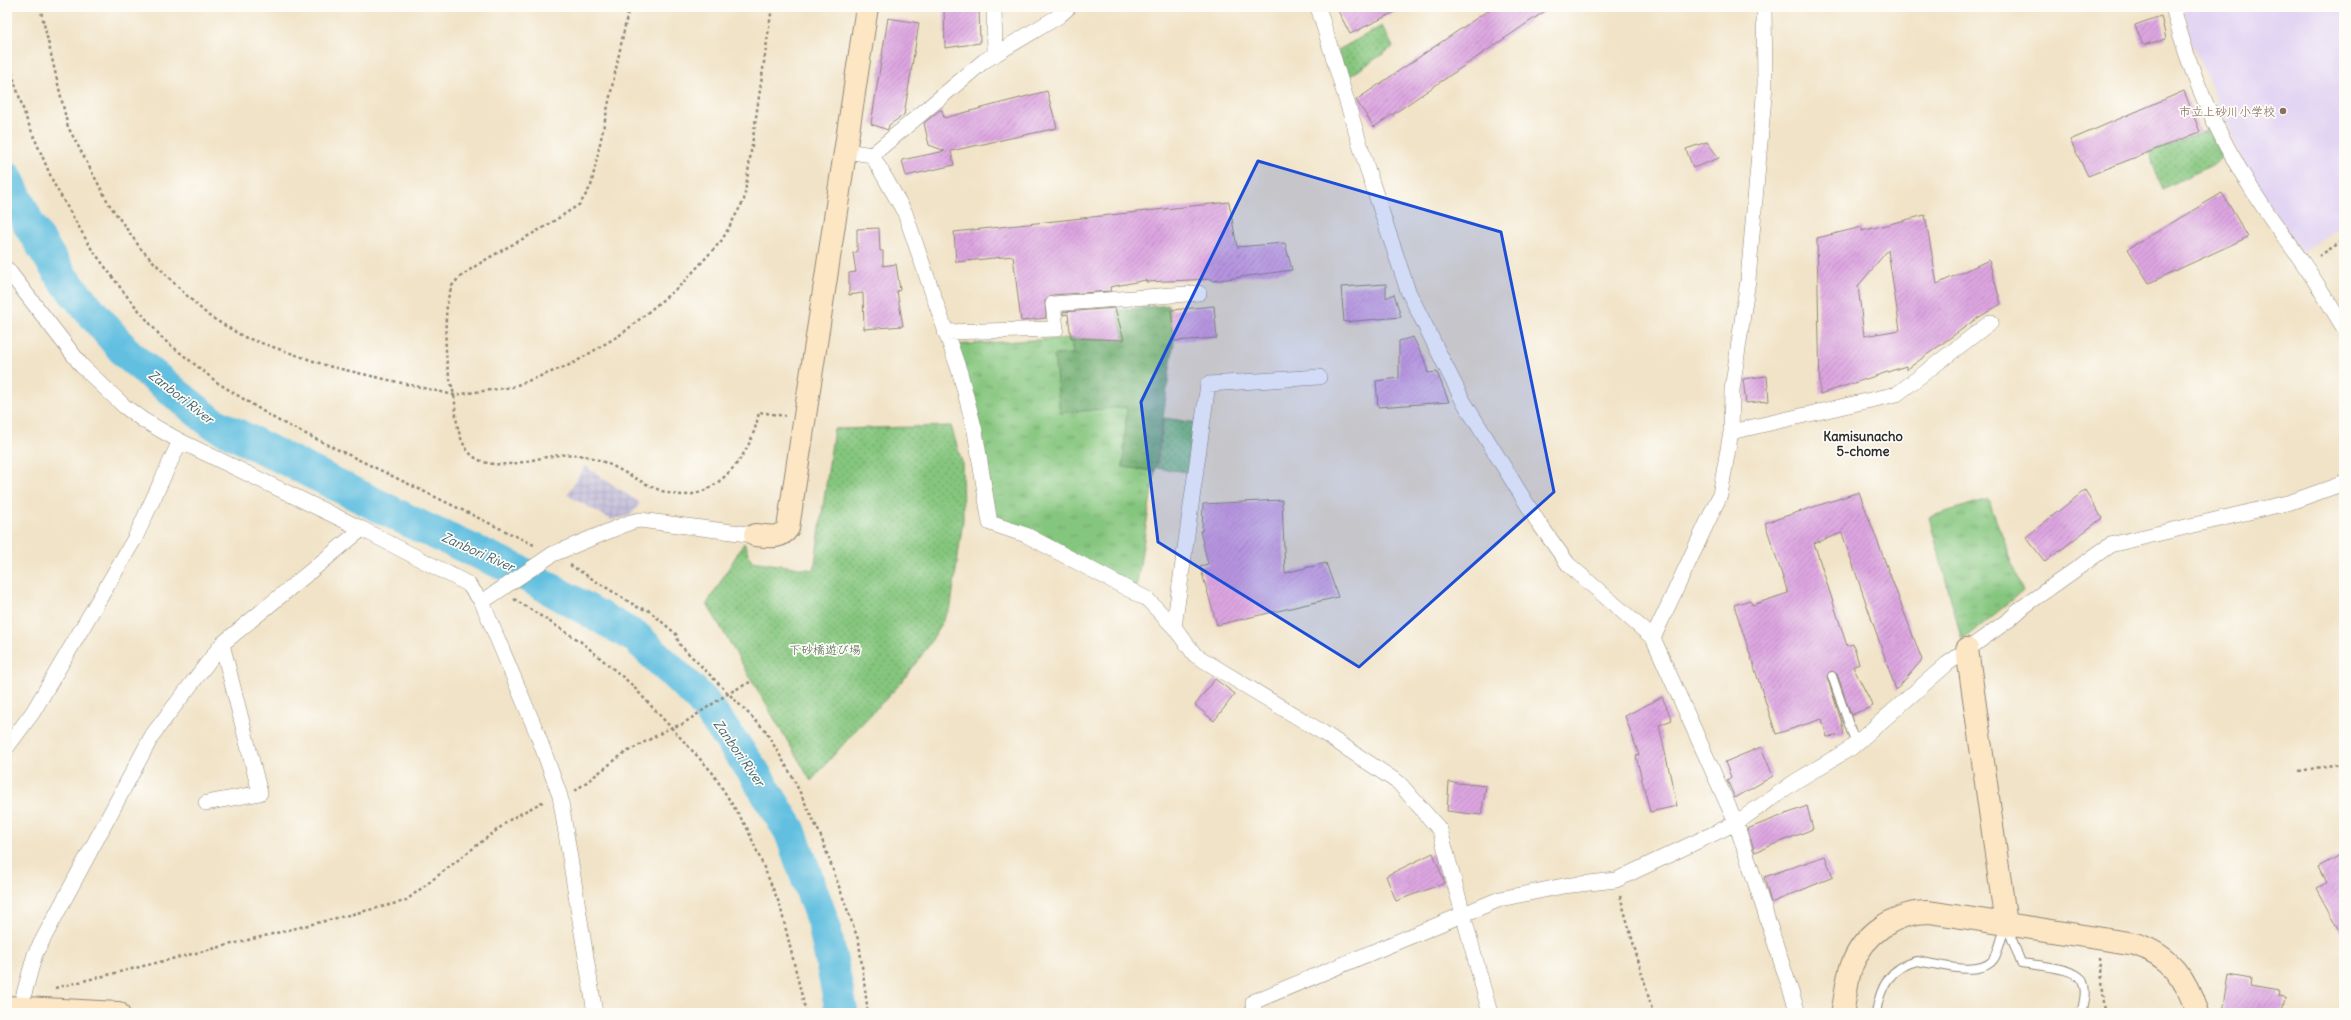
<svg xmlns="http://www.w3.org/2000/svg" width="2351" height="1020" viewBox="0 0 2351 1020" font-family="Delius,'Klee One',sans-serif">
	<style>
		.built { fill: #e2d4f3 }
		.industrial { fill: url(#industrial-grid) }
		.grass { fill: url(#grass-tufts); stroke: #587854 }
		.forest { fill: url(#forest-crowns); stroke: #4c6b4c }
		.park { fill: url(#park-dots); stroke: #587854 }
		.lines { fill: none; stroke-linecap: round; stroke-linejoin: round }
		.river { stroke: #62bfe0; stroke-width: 33 }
		.building { fill: url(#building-hatch); fill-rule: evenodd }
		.lane-casing { stroke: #8e8779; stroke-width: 10 }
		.street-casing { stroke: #8e8779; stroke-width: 16 }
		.secondary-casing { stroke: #8e8779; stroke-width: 24 }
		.path { stroke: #8e8779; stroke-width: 2.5; stroke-dasharray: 3 3; stroke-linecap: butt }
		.lane { stroke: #fff; stroke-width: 8 }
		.street { stroke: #fff; stroke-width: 15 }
		.secondary { stroke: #fce6c4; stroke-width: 22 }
		.marked { fill: #1d4ed8; fill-opacity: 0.2; stroke: #1d4ed8; stroke-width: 3; stroke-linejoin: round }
		.education-dot { fill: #8d6e63; stroke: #fdfcf7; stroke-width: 1.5 }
		.labels { text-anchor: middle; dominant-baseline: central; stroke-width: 3.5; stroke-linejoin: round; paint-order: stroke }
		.education-label { font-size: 12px; fill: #785e54; stroke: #fdfcf7; text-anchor: end }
		.park-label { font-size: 12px; fill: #4a6148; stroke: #fdfcf7 }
		.water-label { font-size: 13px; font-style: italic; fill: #3e5f6a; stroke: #fdfcf7 }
		.neighbourhood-label { font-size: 13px; font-weight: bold; fill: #2b2b2b; stroke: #fdfcf7 }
	</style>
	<defs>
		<pattern id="industrial-grid" width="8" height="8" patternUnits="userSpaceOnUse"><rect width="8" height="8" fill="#c5c0da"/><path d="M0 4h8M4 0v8" fill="none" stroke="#a9a5bb"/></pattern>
		<pattern id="grass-tufts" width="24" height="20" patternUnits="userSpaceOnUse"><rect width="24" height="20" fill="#85c67e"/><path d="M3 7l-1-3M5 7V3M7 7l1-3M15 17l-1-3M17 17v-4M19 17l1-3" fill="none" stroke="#6da167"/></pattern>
		<pattern id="forest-crowns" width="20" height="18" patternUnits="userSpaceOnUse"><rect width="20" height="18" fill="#6cab6d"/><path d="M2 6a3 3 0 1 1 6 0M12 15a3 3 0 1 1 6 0" fill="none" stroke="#598b5a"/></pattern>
		<pattern id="park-dots" width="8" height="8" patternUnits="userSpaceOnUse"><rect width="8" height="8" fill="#85c67e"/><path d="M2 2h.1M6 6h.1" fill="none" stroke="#6da167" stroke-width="1.8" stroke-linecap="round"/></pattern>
		<pattern id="building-hatch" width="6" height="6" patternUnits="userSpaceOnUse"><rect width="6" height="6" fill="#dda6e1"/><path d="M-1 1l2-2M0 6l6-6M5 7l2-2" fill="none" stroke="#b387b7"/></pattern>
	</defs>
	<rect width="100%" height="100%" fill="#fdfcf7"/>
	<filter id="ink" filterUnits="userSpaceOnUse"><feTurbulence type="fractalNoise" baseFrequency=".025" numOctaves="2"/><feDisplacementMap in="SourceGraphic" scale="8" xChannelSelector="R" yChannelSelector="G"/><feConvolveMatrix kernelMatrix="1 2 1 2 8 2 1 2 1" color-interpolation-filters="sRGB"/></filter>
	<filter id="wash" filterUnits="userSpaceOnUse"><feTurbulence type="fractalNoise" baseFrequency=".012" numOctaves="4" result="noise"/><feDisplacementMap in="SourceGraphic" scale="16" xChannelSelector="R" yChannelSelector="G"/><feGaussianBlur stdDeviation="0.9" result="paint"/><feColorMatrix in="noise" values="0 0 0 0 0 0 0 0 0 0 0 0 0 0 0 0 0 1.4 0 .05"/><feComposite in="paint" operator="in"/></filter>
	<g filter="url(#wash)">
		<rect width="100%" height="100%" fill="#f1e3c7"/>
		<!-- built -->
		<path class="built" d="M2183,7h161v218l-41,27 -52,-74 -59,-134z"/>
		<!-- industrial -->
		<path class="industrial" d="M585,466l55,37 -9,12 -19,5 -45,-25z"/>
		<!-- grass -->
		<path class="grass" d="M1071,338l2,16 -19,1 73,52 -4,60 32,4 -19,118 -141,-67 -45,-177z
			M1988,499l35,92 -61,50 -33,-124z"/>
		<!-- forest -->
		<path class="forest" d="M1169,305l5,36 -19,130 -32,-4 4,-60 -67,6 -6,-58 19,-1 -2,-16 53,2 -8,-30z"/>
		<!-- park -->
		<path class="park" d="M1382,26l11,21 -46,31 -9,-28z
			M2209,130l13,27 -10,8 -50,24 -13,-37z
			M1164,418l32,5 -7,49 -32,-4z
			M951,426l11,36 1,58 -12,86 -22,39 -27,37 -48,50 -43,49 -104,-177 37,-61 7,18 63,9 20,-141z"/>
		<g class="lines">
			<!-- river -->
			<path class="river" d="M7,178l21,45 35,56 65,76 83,67 212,106 94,42 120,68 64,61 52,72 37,60 34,94 18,88"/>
		</g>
		<g id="blocks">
			<!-- building -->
			<path class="building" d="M944,7h35l1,36 -35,5z
				M1336,7h69l-55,27z
				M1493,7h58l-177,120 -18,-27z
				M2161,16l5,23 -23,6 -8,-20z
				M888,18l31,5 -15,92 -15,10 -1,5 -17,-6z
				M1047,91l10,37 -106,23 3,14 -48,11 -4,-16 43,-9 -16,-6 -5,-22 16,-13h2l2,8z
				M2184,91l16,41 -112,44 -18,-36z
				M1707,142l12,16 -26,10 -7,-19z
				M2222,193l26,44 -99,46 -21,-34z
				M1229,202l8,45 48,-4 7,27 -80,11v-2l-66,3v-2l-36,7 1,4 -59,4 -7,6 1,17 -25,3 -8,-65 -57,6 -2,-30z
				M1925,215l12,69 52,-24 12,44 -25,15 -70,51v-4l-86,28 -3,-156 45,-11v4zM1888,250l12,80 -36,6 -6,-50z
				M879,228l1,23h3v15l13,-2 4,26 -3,1 6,35 -39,3 -1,-36 -14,2v-22l7,-1 -3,-19 4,-1v-23z
				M1386,284v14l8,-4 7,23 -57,5 -3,-35z
				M1214,306l3,32 -43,3 -3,-31z
				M1115,308l9,32 -53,-2 -3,-24 -5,1v-3z
				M1413,337l11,22 4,14 9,-1 12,30 -71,5 -2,-26 23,-3v-37z
				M1767,376l2,25 -23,2 -3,-24z
				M2085,490l17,28 -57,44 -19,-25z
				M1859,492l63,168 -26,30 -54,-157 -28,10 33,103 6,-2 6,20 -6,3 20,39 -22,9 -14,-41 -6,-3 -4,6 14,43 3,15 -17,2 -5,-18 -46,15 -42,-129 16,-5 2,5 36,-12 -23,-70z
				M1282,500l3,73 41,-10 12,34 -121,28 -17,-59 8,-2 -8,-33h2l1,-27z
				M1215,679l20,15 -21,27 -19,-16z
				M1662,697l10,23 -13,5 18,81 -27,6 -14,-56 3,-1 -14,-39z
				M1761,747l12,29 -38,22 -8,-18 4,-3 -6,-15z
				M1449,782l37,4 -5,29 -34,-4z
				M1807,806l6,23 -58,23 -8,-23z
				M1433,853l12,30 -49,18 -10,-25z
				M2344,853v85l-27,-50 9,-5 -8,-16z
				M1825,856l8,21 -62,26 -7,-26z
				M2228,975l23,4 -1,7 29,5 -1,4 7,1 -3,17h-60z"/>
		</g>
	</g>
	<g filter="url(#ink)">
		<use href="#blocks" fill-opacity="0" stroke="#8e8779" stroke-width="1"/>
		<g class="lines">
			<defs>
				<path id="lane" d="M1832,676l24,69
					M2007,926l14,37c13,2 56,5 61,17 5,9 2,21 0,30l-3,3
					M1876,1013c4,-26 14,-46 41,-52 21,3 66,18 78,-4 5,-10 7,-22 11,-32"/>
				<path id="street" d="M994,7l1,48
					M1318,7l50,164 40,120 54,108 76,123 30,42 85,74 83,185 62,190
					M2173,7c16,65 44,128 80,184 16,26 35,50 52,75 14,20 26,41 39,62
					M846,151l26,4 33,58 55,160 15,58 15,92 36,12 121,64 27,28 21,28 127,77 77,51 41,47 50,183
					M872,155l112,-94 75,-45 10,-9
					M7,269l75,97 42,40 19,14 37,21 182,88 106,55 14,18 55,131 23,63 35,217
					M945,332l111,-3 -3,-25 146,-11
					M1731,432l166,-38 94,-72
					M482,602l71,-48 78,-32 9,-2 115,15
					M1174,627l34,-243 111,-7
					M1653,638l67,-143 11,-63 1,-42 16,-110 17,-195 -1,-78
					M7,747l26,-35 102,-174 45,-97
					M206,803l54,-10 -38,-149
					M22,1013l-2,-5 15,-54 118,-220 69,-90 140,-115
					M1254,1013l-1,-11 247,-103 63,-13 53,-6 120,-57 60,-42 55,-33 96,-84 63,-45 13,-12 87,-62 181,-43 53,-19"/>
				<path id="secondary" d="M755,535c13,1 25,5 33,-7l79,-521
					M1967,649l39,275
					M7,1007l111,6
					M1842,1013c4,-16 4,-33 10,-48 12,-32 44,-53 77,-53l206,32c35,11 52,35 62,69"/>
			</defs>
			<!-- lane casing -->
			<use href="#lane" class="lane-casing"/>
			<!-- street casing -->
			<use href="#street" class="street-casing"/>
			<!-- secondary casing -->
			<use href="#secondary" class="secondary-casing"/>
			<!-- path -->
			<path class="path" d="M40,7l28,120 41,77 32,45 42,43 26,24 35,21 84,29 126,29 58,-8 60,-23 51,-31 60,-50 39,-43 22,-40 28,-193
				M629,7l-38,179 -11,18c-12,8 -23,15 -34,22 -20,12 -84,43 -94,60 -2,5 -5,14 -5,20 -2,14 -2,50 1,64 2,11 6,21 7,33 1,21 5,52 29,59 31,9 62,-11 94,-7 52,5 92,70 145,23 20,-18 31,-39 36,-66l26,4
				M7,49l6,28 13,41 28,66 37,64 35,47 37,44 55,44 59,37 259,126
				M2319,256l25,-16
				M570,565l69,43 9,2 28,24 3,10 86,86 27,46 28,58 39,108 9,71
				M514,599l66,42 50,42 82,89 35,56 33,77 26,108
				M2299,771l45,-8
				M575,791l48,-37 49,-27 9,-2 48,-32 23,-12
				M1620,896l33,117
				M2100,958l5,55
				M55,988l350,-87 106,-82 33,-18"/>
			<!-- lane -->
			<use href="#lane" class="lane"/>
			<!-- street -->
			<use href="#street" class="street"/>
			<!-- secondary -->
			<use href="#secondary" class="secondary"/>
		</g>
	</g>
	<!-- marked area -->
	<path class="marked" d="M1258,161l243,71 53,260 -195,175 -201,-125 -17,-140z"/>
	<!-- markers -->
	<circle class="education-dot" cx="2283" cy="111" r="4"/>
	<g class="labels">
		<!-- education labels -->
		<g class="education-label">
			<text x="2275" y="111">市立上砂川小学校</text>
		</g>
		<!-- park labels -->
		<g class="park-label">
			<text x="825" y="649">下砂橋遊び場</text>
		</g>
		<!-- water labels -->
		<g class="water-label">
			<text transform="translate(181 397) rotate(38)">Zanbori River</text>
			<text transform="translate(478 552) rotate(24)">Zanbori River</text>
			<text transform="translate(739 753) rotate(55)">Zanbori River</text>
		</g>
		<!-- neighbourhood labels -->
		<g class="neighbourhood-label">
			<text x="1863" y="436">Kamisunacho<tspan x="1863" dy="15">5-chome</tspan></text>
		</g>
	</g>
	<!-- margin -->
	<rect width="2351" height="1020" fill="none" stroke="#fdfcf7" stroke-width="24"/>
</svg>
